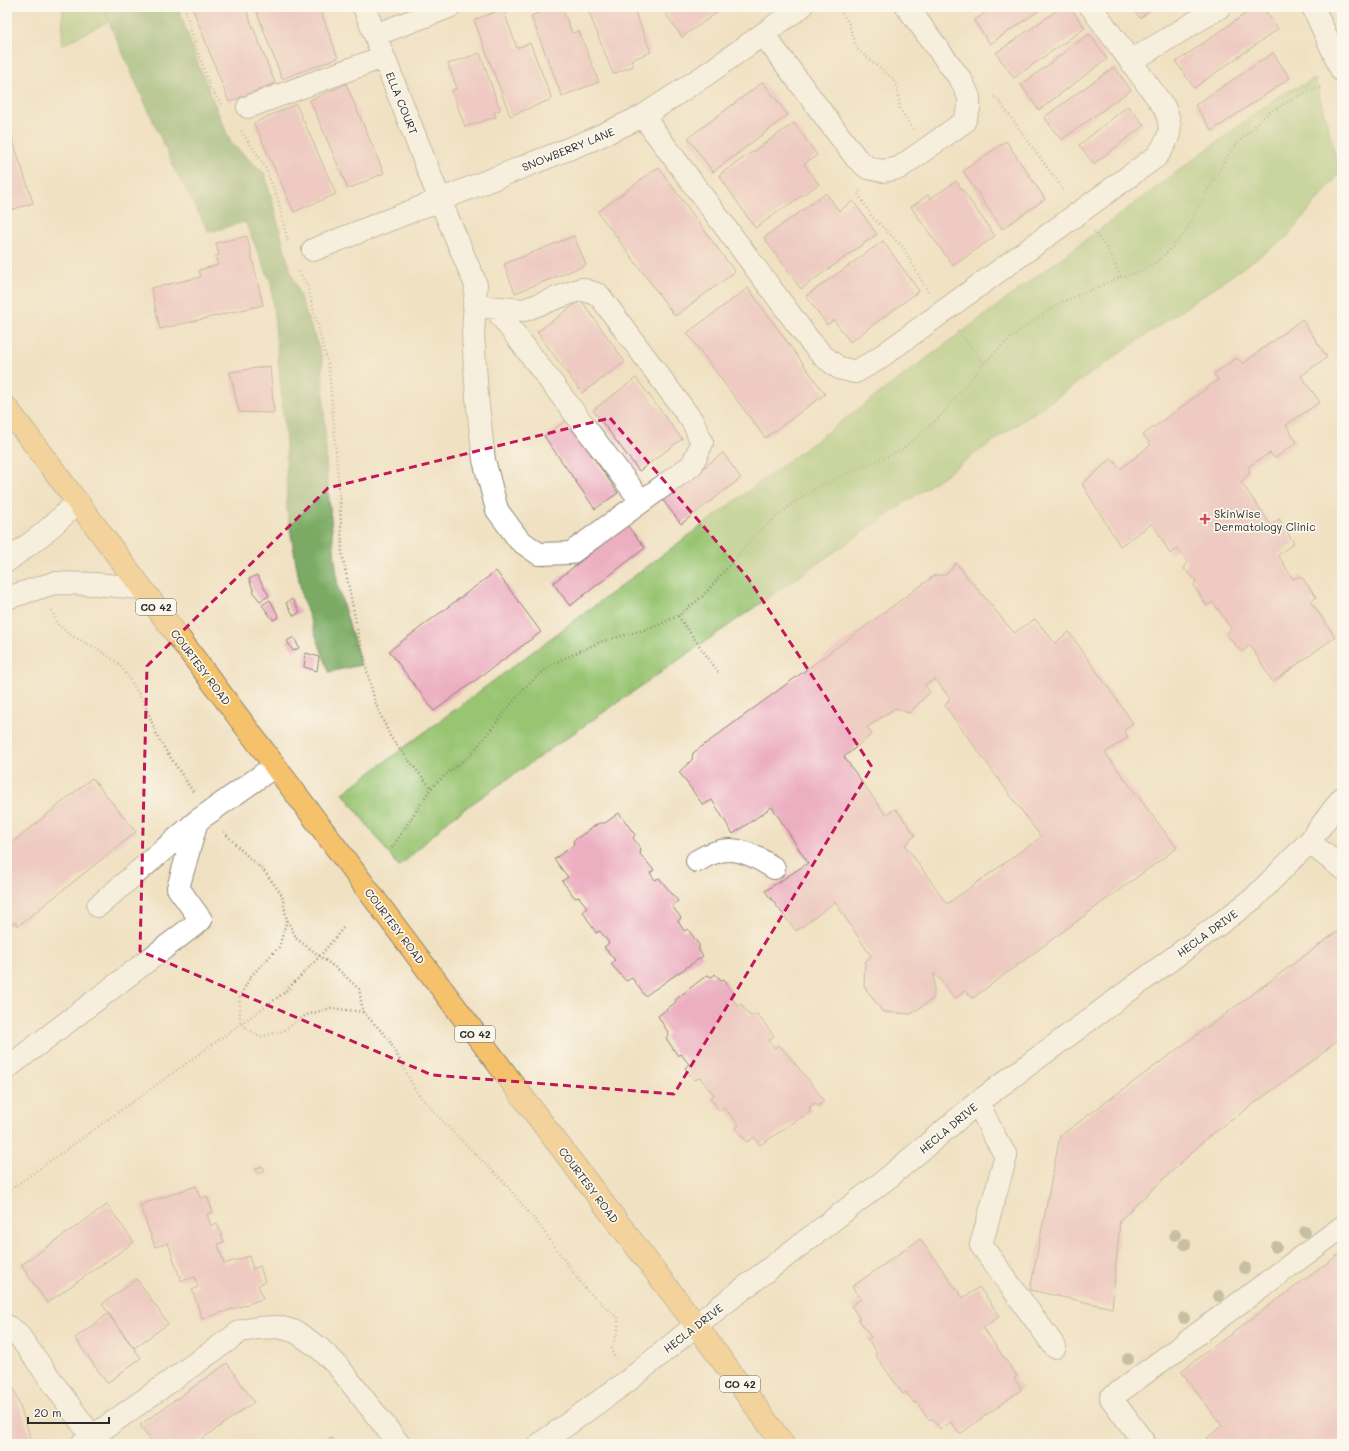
<svg xmlns="http://www.w3.org/2000/svg" width="1349" height="1451" viewBox="0 0 1349 1451" font-family="Mali,sans-serif">
	<style>
		.green { fill: #99c572; stroke: #62784e }
		.forest { fill: #7aaa64; stroke: #526a48 }
		.building { fill: #ecaec1; fill-rule: evenodd }
		.lines { fill: none; stroke-linecap: round; stroke-linejoin: round }
		.minor-casing { stroke: #8e8676; stroke-width: 24 }
		.major-casing { stroke: #8e8676; stroke-width: 24 }
		.path { stroke: #8e8676; stroke-width: 2.5; stroke-dasharray: 1 3; stroke-linecap: butt }
		.minor { stroke: #fff; stroke-width: 22 }
		.major { stroke: #f5c16b; stroke-width: 22 }
		.tree { fill: #96967a }
		.marked { fill: none; stroke: #c2185b; stroke-width: 3; stroke-dasharray: 8 5; stroke-linejoin: round }
		.poi-dot { fill: #d1495b; stroke: #fbf7ec; stroke-width: 1.5 }
		.labels { text-anchor: middle; dominant-baseline: central; stroke-width: 3.5; stroke-linejoin: round; paint-order: stroke }
		.shield { fill: #fbf7ec; stroke: #696865; stroke-width: 1 }
		.shield-label { font-size: 10px; font-weight: bold; fill: #2b2b2b }
		.street-label { font-size: 11px; fill: #2b2b2b; stroke: #fbf7ec }
		.poi-label { font-size: 11px; fill: #2b2b2b; stroke: #fbf7ec; text-anchor: start }
	</style>
	<rect width="100%" height="100%" fill="#fbf7ec"/>
	<filter id="ink" filterUnits="userSpaceOnUse"><feTurbulence type="fractalNoise" baseFrequency=".025" numOctaves="2"/><feDisplacementMap in="SourceGraphic" scale="8" xChannelSelector="R" yChannelSelector="G"/><feConvolveMatrix kernelMatrix="1 2 1 2 8 2 1 2 1" color-interpolation-filters="sRGB"/></filter>
	<filter id="wash" filterUnits="userSpaceOnUse"><feTurbulence type="fractalNoise" baseFrequency=".012" numOctaves="4" result="noise"/><feDisplacementMap in="SourceGraphic" scale="16" xChannelSelector="R" yChannelSelector="G"/><feGaussianBlur stdDeviation="0.9" result="paint"/><feColorMatrix in="noise" values="0 0 0 0 0 0 0 0 0 0 0 0 0 0 0 0 0 1.4 0 .05"/><feComposite in="paint" operator="in"/></filter>
	<g filter="url(#wash)">
		<rect width="100%" height="100%" fill="#f0e1c2"/>
		<!-- green -->
		<path class="green" d="M63,7h73l-74,38z
			M1315,79l25,94 -53,64 -837,582 -51,48 -56,-74 937,-698z"/>
		<!-- forest -->
		<path class="forest" d="M102,7h76l22,62 31,74 34,31 25,95 32,88 5,123 11,107 23,78 -32,7 -27,-75 -15,-86 -1,-66 -15,-162 -26,-61 -36,10 -34,-62z"/>
		<g id="blocks">
			<!-- building -->
			<path class="building" d="M192,7h53l30,76 -46,19z
				M255,7h64l19,51 -56,21z
				M555,7h7l10,26 7,-2 20,51 -37,14 -31,-80z
				M587,7h46l18,45 -20,8 2,6 -20,8z
				M661,7h64l-43,30z
				M964,7h14l-9,6z
				M993,7h51l-54,37 -16,-23z
				M1062,7h8l15,21 -71,50 -18,-25z
				M1131,7h24l-15,11z
				M1255,7h8l15,22 -84,59 -18,-26z
				M503,9l14,39 13,-5 22,56 -42,17 -36,-96z
				M1089,34l18,25 -68,51 -18,-25z
				M480,53l20,57 -6,2 2,5 -31,10 -13,-37 5,-2 -9,-24z
				M1273,53l17,25 -78,53 -17,-26z
				M1114,67l17,23 -70,50 -17,-23z
				M763,82l25,33 -75,57 -25,-34z
				M346,84l38,89 -36,16 -38,-89z
				M296,104l40,90 -42,18 -40,-89z
				M1128,106l16,19 -50,39 -15,-19z
				M7,122l26,81 -26,8z
				M794,123l23,32 -13,9 15,20 -64,44 -36,-53z
				M1006,141l39,58 -43,30 -39,-58z
				M658,167l77,105 -60,44 -77,-104z
				M956,181l39,55 -42,30 -42,-59 17,-12 2,4z
				M826,193l13,18 14,-10 24,33 -76,55 -37,-51z
				M247,236l16,69 -103,24 -9,-41 50,-11 -2,-7 19,-5 -3,-9 4,-1 -3,-12z
				M574,236l12,29 -71,28 -11,-29z
				M883,241l36,50 -69,51 -16,-22 -7,5 -21,-29z
				M748,288l77,106 -60,44 -78,-105z
				M581,300l44,62 -43,31 -45,-61z
				M1302,319l25,38 -26,19 19,26 -34,23 11,17 -22,16 -5,-5 -21,13v8l-8,8 30,43 8,-6 15,24 -16,12 15,24 8,-3 15,21 -5,5 24,35 -62,45 -23,-37 -8,7 -16,-18 5,-6 -18,-26 -6,4 -13,-20 2,-6 -12,-11 4,-8 -11,-12 -7,5 -17,-31 -33,23 -38,-62 30,-26 8,11 31,-24 -8,-10 75,-55 -4,-6 23,-16 6,6z
				M270,366l4,47 -35,-1 -9,-40z
				M636,378l46,61 -43,32 -46,-61z
				M567,420l51,73 -23,16 -51,-73z
				M723,453l18,25 -60,46 -19,-25z
				M627,525l18,23 -75,58 -17,-23z
				M956,563l58,70 21,-14 20,24 14,-11 64,91 -9,7 4,7 -23,16 72,95 -77,56 -127,94 -8,-7 -10,7 -21,-25v25l-23,16 -28,-2 -19,-26 1,-24 6,-6 -36,-54 -39,29 -31,-40 43,-28 -36,-56 -39,27 -21,-34 -9,5 -24,-33 13,-12 1,-7 242,-178h11zM935,679l15,19 -5,8 96,131 -94,67 -42,-59 10,-10 -19,-26 -11,5 -41,-57 28,-23 -5,-7 28,-19 14,5 21,-21 -5,-7z
				M496,571l45,61 -107,79 -45,-60z
				M257,575l12,21 -9,5 -5,-6 -6,-16z
				M292,599l8,13 -6,4 -8,-13z
				M270,600l9,17 -6,3 -11,-15z
				M294,637l5,11 -6,3 -6,-10z
				M306,653l13,4 -2,14 -13,-4z
				M92,778l44,54 -118,94 -3,-4 -8,6v-81z
				M619,813l16,22 -2,3 8,11 -1,5 14,16 -4,3 5,7 4,-2 19,23 -6,5 9,12 -3,3 6,10 4,-2 11,16v5l4,6 -58,40 -13,-18 -6,3 -15,-17 4,-4 -11,-13 5,-4 -9,-12 -4,2 -13,-21 4,-5 -8,-10 -4,1 -13,-17 6,-4 -14,-18 20,-14 -1,-4 26,-18h6z
				M1342,928v108l-23,20 -112,82 -87,82 -8,88 -82,-18 30,-154z
				M715,974l6,6 3,-1 10,16 -3,2 7,9 3,-2 9,12 7,-2 17,22 -5,4 6,8 4,-3 29,34 16,22 -6,5 -3,-3 -6,4 2,4 -51,34 -6,-8 -7,5 -12,-14 4,-3 -15,-18 -5,3 -9,-12 4,-3 -14,-17 -6,2 -9,-12 4,-4 -8,-10 -3,2 -12,-18 3,-4 -11,-18 18,-14 -1,-2 32,-25 5,2z
				M262,1166l3,4 -7,4 -3,-5z
				M196,1186l4,12 7,-2 6,16 -6,2 4,12 6,-3 7,19 -6,2 6,20 25,-8 4,13 7,-3 5,16 -7,3 5,14 -61,20 -10,-29 6,-3 -3,-10 -14,4 -13,-38 -13,4 -15,-42z
				M107,1205l27,37 -87,61 -26,-38z
				M920,1239l43,59 16,-11 21,29 -17,12 34,48 -3,2 8,11 -62,45 -9,-12 -11,7 -8,-11 -3,2 -13,-18 -2,1 -8,-11 -3,2 -28,-40 2,-2 -10,-13 4,-2 -13,-18 2,-1 -9,-12 10,-7 -9,-12z
				M1342,1252v192h-133l-3,-5 16,-13 -41,-55z
				M137,1279l31,45 -34,24 -32,-44z
				M108,1314l33,44 -34,25 -32,-45z
				M227,1363l27,39 -59,42h-42l-13,-19z
				M11,1381l22,63h-26v-61z
				M332,1438l3,6h-18z"/>
		</g>
	</g>
	<g filter="url(#ink)">
		<use href="#blocks" fill-opacity="0" stroke="#8e8676" stroke-width="1"/>
		<g class="lines">
			<defs>
				<path id="minor" d="M364,7l76,193 36,85 -3,49 4,63 7,63 13,50 22,30 20,14 32,-1 121,-88 10,-22 -9,-21 -94,-127 -18,-6 -57,21 -50,-4
					M1313,7l29,64
					M763,34l93,124 12,10 15,3 16,-3 65,-46 5,-14v-11l-8,-17 -54,-73
					M375,35l74,-28
					M1131,61l89,-54
					M248,107l135,-50
					M643,116l166,224 14,16 16,12 16,4 20,-11 282,-205c13,-18 17,-28 7,-49l-73,-100
					M313,250l278,-110 52,-24 64,-42 94,-67
					M495,308l146,193
					M7,561l37,-28 34,-31
					M7,598l47,-15 41,1 46,4
					M1309,842l33,26
					M697,861c31,-19 49,-11 77,7
					M98,906l99,-85 78,-55
					M7,1068l194,-148 -23,-32 19,-67
					M978,1102l15,32 13,22 -25,89 74,102
					M7,1326l10,7 80,111
					M82,1444l159,-113 17,-3 21,-1 17,5 22,15 19,18 62,79
					M540,1444l89,-64 67,-55 193,-148 89,-75 275,-203 56,-57 33,-44
					M1145,1444l-34,-46 231,-171"/>
				<path id="major" d="M7,408l542,724 147,193 87,119"/>
			</defs>
			<!-- minor casing -->
			<use href="#minor" class="minor-casing"/>
			<!-- major casing -->
			<use href="#major" class="major-casing"/>
			<!-- path -->
			<path class="path" d="M185,7l6,24 19,57 13,18
				M837,7l11,15 9,27 35,29 5,9 3,22 13,20
				M994,97h2l69,95
				M241,131l22,32 15,36 10,44
				M860,191l-2,3 15,24 30,29 25,45
				M1094,231l14,19 13,27
				M299,272l8,13 22,84 11,130 2,54 18,90 15,59 16,36 40,50
				M958,331l26,32
				M52,610l4,13 16,13 28,14 19,14 12,17 14,24 14,35 35,53
				M678,616l41,57
				M224,832l14,15 27,25 17,23 5,25 10,19 44,33 18,17 4,23 25,26 29,55 35,38 51,50 39,48 44,61 32,28v12l-7,20 5,9
				M392,848l39,-60 20,-18 19,-14 54,-68 28,-24 48,-22 54,-15 24,-11 25,-20 55,-64 34,-28 27,-18 83,-36 38,-33 44,-54 23,-22 24,-19 31,-20 59,-25 17,-5 23,-13 24,-26 19,-37 27,-46 36,-36 29,-17 27,-11
				M287,920l-8,27 -28,29 -11,20v27l19,14 24,-6 23,-16 25,-7 32,4
				M7,1192l277,-199 36,-37 24,-29"/>
			<!-- minor -->
			<use href="#minor" class="minor"/>
			<!-- major -->
			<use href="#major" class="major"/>
		</g>
		<!-- trees -->
		<g class="tree">
			<circle cx="1305" cy="1232" r="6"/>
			<circle cx="1175" cy="1235" r="6"/>
			<circle cx="1185" cy="1244" r="6"/>
			<circle cx="1276" cy="1247" r="6"/>
			<circle cx="1245" cy="1268" r="6"/>
			<circle cx="1219" cy="1296" r="6"/>
			<circle cx="1184" cy="1318" r="6"/>
			<circle cx="1128" cy="1359" r="6"/>
		</g>
	</g>
	<!-- marked area -->
	<path d="M0 0H1349V1451H0ZM610,418l138,160 124,189 -198,327 -242,-19 -292,-124 7,-285 181,-178z" fill="#f0e1c2" fill-opacity=".55" fill-rule="evenodd"/>
	<path class="marked" d="M610,418l138,160 124,189 -198,327 -242,-19 -292,-124 7,-285 181,-178z"/>
	<!-- markers -->
	<path class="poi-dot" d="M1203 513h4v4h4v4h-4v4h-4v-4h-4v-4h4z"/>
	<g class="labels">
		<!-- shield labels -->
		<g class="shield">
			<rect x="136" y="599" width="40" height="16" rx="3"/>
			<rect x="455" y="1026" width="40" height="16" rx="3"/>
			<rect x="720" y="1376" width="40" height="16" rx="3"/>
		</g>
		<g class="shield-label">
			<text x="156" y="607">CO 42</text>
			<text x="475" y="1034">CO 42</text>
			<text x="740" y="1384">CO 42</text>
		</g>
		<!-- street labels -->
		<g class="street-label">
			<text transform="translate(402 103) rotate(68)">ELLA COURT</text>
			<text transform="translate(568 149) rotate(-22)">SNOWBERRY LANE</text>
			<text transform="translate(201 667) rotate(53)">COURTESY ROAD</text>
			<text transform="translate(395 926) rotate(53)">COURTESY ROAD</text>
			<text transform="translate(1207 933) rotate(-36)">HECLA DRIVE</text>
			<text transform="translate(948 1128) rotate(-40)">HECLA DRIVE</text>
			<text transform="translate(589 1185) rotate(53)">COURTESY ROAD</text>
			<text transform="translate(693 1328) rotate(-38)">HECLA DRIVE</text>
		</g>
		<!-- poi labels -->
		<g class="poi-label">
			<text x="1214" y="513">SkinWise<tspan x="1214" dy="13">Dermatology Clinic</tspan></text>
		</g>
	</g>
	<!-- margin -->
	<rect width="1349" height="1451" fill="none" stroke="#fbf7ec" stroke-width="24"/>
	<!-- scale -->
	<path d="M28 1417v6h81v-6" fill="none" stroke="#2b2b2b" stroke-width="2"/>
	<text x="34" y="1417" font-size="12" fill="#2b2b2b" stroke="#fbf7ec" stroke-width="3" paint-order="stroke">20 m</text>
</svg>
